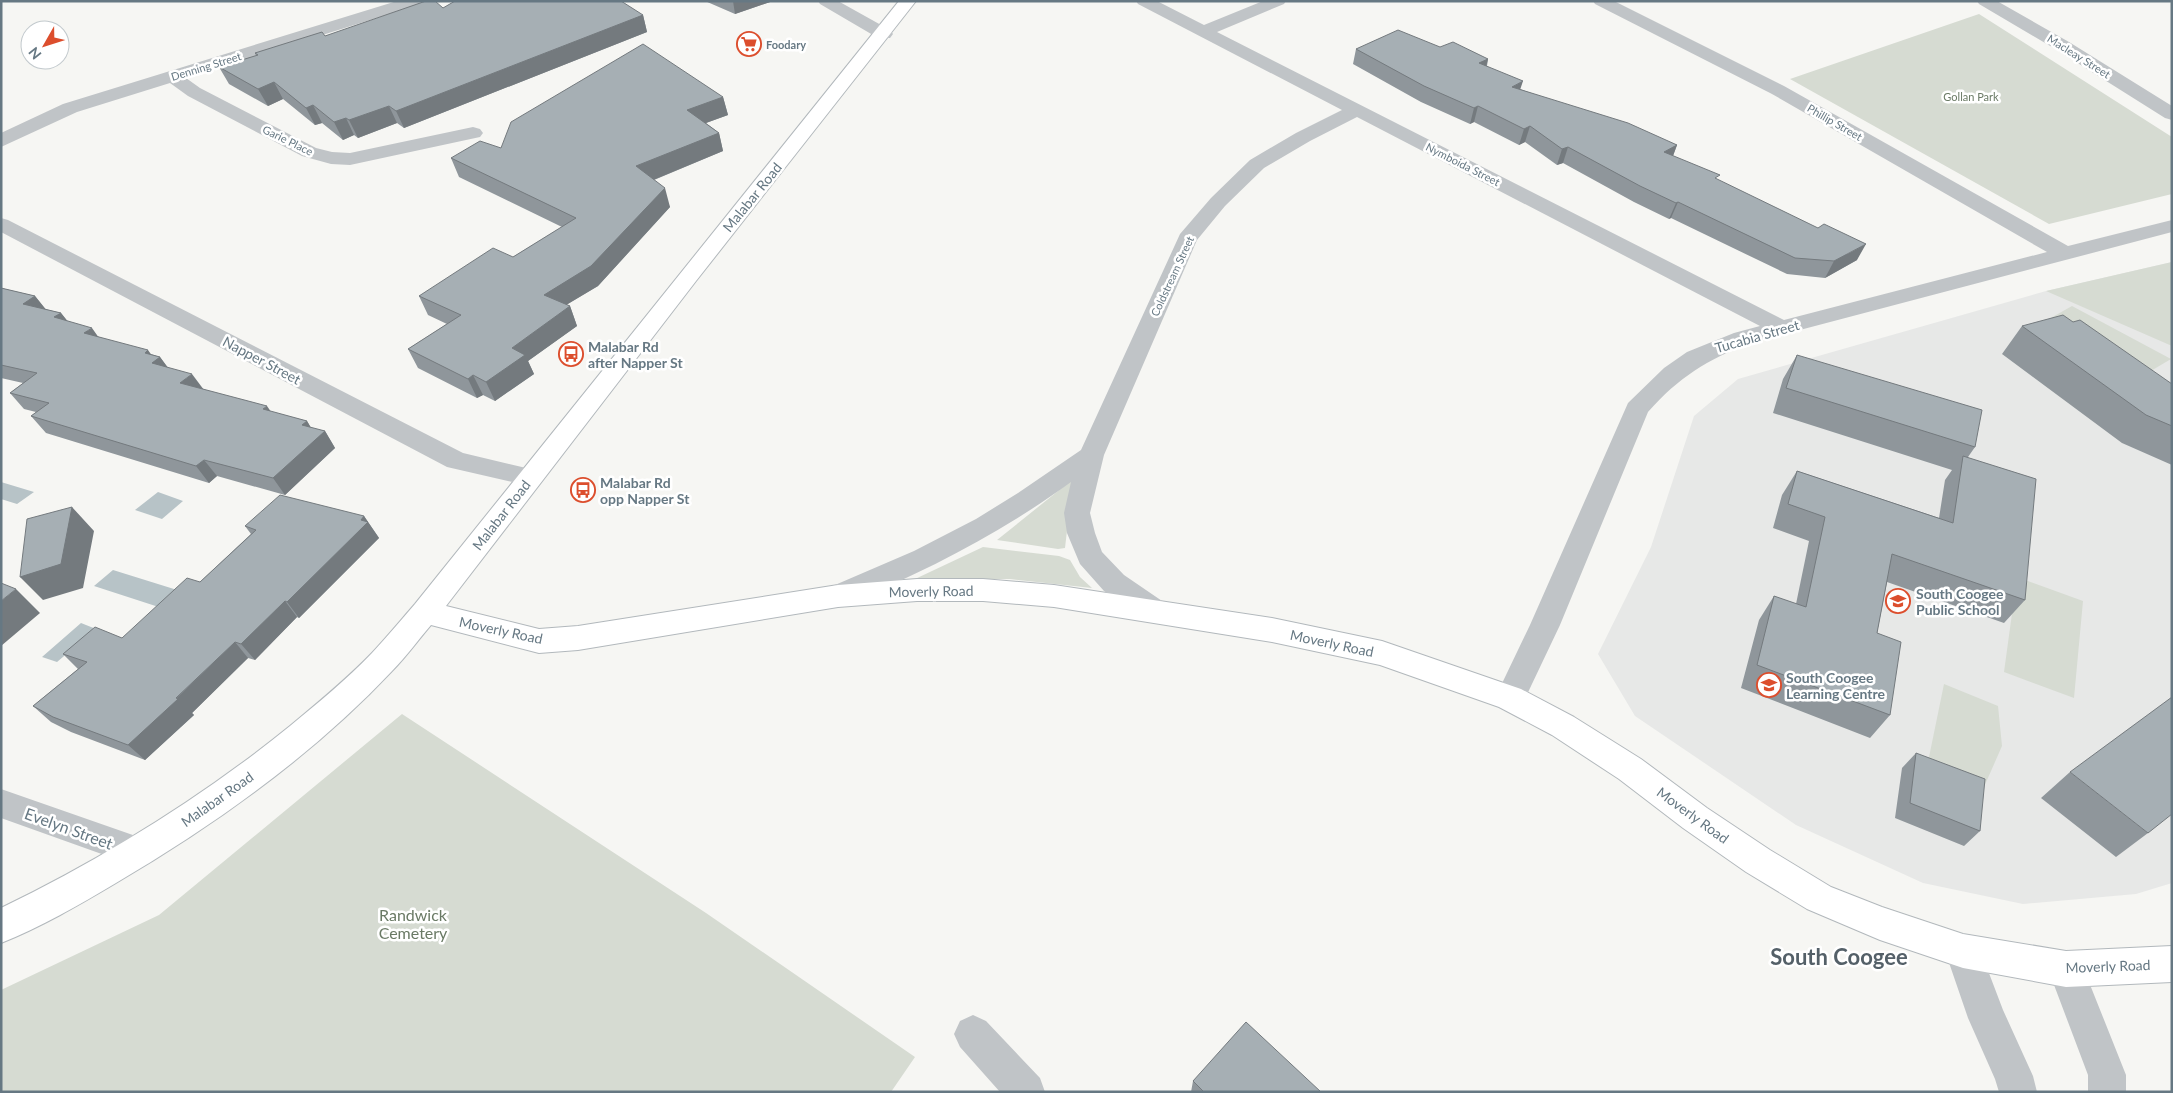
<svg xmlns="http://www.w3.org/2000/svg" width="2173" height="1093" viewBox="0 0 2173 1093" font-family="Lato,sans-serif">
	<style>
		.built { fill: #e7e8e7 }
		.green { fill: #d6dbd2 }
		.water { fill: #b7c3c7 }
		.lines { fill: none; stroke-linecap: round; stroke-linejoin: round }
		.secondary-casing { stroke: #b2b8bc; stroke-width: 2 }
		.street { fill: #c0c4c7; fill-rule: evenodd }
		.secondary { fill: #fff; fill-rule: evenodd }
		.wall { fill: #8f969b }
		.shaded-wall { fill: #747a7e }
		.building { fill: #a6afb4; stroke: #747a7e }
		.labels { text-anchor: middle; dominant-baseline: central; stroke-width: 5; stroke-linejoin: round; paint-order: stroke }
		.far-poi-label { font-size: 11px; font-weight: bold; fill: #667883; stroke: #fff; text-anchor: start }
		.far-street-label { font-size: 11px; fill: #667883; stroke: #fff }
		.far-park-label { font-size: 11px; fill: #6a7a65; stroke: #fff }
		.street-label { font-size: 14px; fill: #667883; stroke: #fff }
		.poi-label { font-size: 14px; font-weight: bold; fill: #667883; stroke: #fff; text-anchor: start }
		.near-street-label { font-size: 16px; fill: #667883; stroke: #fff }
		.near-park-label { font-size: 16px; fill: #6a7a65; stroke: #fff }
		.near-district-label { font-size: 22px; font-weight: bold; fill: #546068; stroke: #fff }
	</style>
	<rect width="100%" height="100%" fill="#f6f6f3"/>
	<!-- built -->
	<path class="built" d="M2172,262v621l-36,11 -113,10 -100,-21 -127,-58 -161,-109 -37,-62 53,-107 43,-131 44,-37 308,-88z"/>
	<!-- green -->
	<path class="green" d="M1979,14l193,123v57l-123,30 -259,-145z
		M2172,262v84l-126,-55z
		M2072,306l99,53 -32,19 -99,-54z
		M1073,479l-8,69 -7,1 -61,-9z
		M983,547l76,9 11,4 10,17 12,11 -82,-9h-95z
		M2017,577l66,24 -9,97 -70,-26z
		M1944,684l54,22 4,40 -18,41 -56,-25z
		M402,714l304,199 209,144 -24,35h-890v-102l158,-75z"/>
	<!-- water -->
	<path class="water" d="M1,482l33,10 -17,12 -16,-5z
		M158,492l25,9 -21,18 -27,-9z
		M113,570l77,24 -19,17 -77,-25z
		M81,623l15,6 -39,33 -15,-5z"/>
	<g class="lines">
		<defs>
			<path id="secondary" d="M899,1h17l-220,280 -250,325 93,23 39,-3 260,-41 79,-6h66l71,6 218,33 110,23 139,48 53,28 67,42 66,49 63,42 61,37 51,20 81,27 103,17 106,-5v36l-106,5 -103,-19 -83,-28 -73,-31 -61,-37 -63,-44 -64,-49 -67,-44 -53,-28 -119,-42 -108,-23 -218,-35 -71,-6h-66l-79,6 -260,43 -39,3 -108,-28c-13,15 -25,32 -39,46 -79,84 -177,154 -276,212 -37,22 -75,44 -115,60v-35c103,-50 200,-110 289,-182 28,-23 57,-47 82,-73 15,-16 29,-33 43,-49z"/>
		</defs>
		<!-- secondary casing -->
		<use href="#secondary" class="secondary-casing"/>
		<!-- street -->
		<path class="street" d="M397,1h26l-2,3 -235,74 14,10 116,60 16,4 18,1 123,-26 7,2 3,4 -3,4 -130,28 -19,-1 -29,-8 -114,-60 -18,-13 -93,29 -76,35v-14l62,-29z
			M818,1h20l52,29 3,4 -3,4h-12l-58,-34z
			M1136,1h21l47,24 59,-24h23l-2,3 -67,28 567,288 263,-68 -275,-158 -177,-90 -2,-3h21l170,85 284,160 104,-26v12l-422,111c-43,17 -71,34 -102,69l-88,213 -39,82 -11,4 -11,-4 -4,-9 35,-73 98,-222 36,-35 23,-16 47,-19 26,-7 -403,-209 -47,24 -46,27 -39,38 -28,34 -93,215 -14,58 5,20 7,19 22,23 41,28 4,8 -4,8 -10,3 -10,-3 -41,-28 -24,-27 -13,-31 -3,-20 7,-31c-70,51 -143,88 -223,122l-10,3 -10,-3 -4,-8 4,-8 86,-37 62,-32 42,-26 63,-43 99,-216 31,-36 39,-38 46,-27 46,-23 -204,-106z
			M1977,1h20l72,41 103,64v14l-7,-2 -108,-68 -78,-46z
			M1,218l7,2 455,233 76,18 4,6 -4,6 -9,3 -83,-19 -446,-235z
			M1,789l149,52 5,11 -5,11 -12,4 -137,-49z
			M1963,934l13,5 27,71 30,66 4,16h-38l-4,-13 -27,-61 -23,-67 5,-12z
			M2066,951l13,6 47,118v17h-38v-17l-40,-106 5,-12z
			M973,1015l13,6 54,57 5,14h-45l-40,-45 -6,-13 6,-13z"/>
		<!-- secondary -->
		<use href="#secondary" class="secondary"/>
	</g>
	<!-- wall -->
	<path class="wall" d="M705,1h68l-38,13z
		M443,8l200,7 4,17 -243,96 -7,-5 -39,15 -4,-3 -11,5 -21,-17 -7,2 -32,-26 -15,7 -39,-22 -10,-17 37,-11 -1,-3z
		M1440,47l48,12 -1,7 33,23 157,56 -4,11 45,24 139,80 -32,18 -38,-4 -116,-56 -2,1 -35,-17 -71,-39 -6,2 -32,-23 -6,3 -45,-23 -4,2 -49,-22 -68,-38 3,-15z
		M723,97l5,18 -22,8 13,10 4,18 -69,29 16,27 -72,79 -32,19 4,1 7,20 -49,35 6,13 -39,27 -12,-6 -6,3 -59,-30 -10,-19 39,-25 -19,-9 -9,-19 94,-39 49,-30 -103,-50 -8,-19 50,-10z
		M1,288l34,8 10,13 16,4 6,8 32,16 61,20 7,10 36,22 68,23 36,9 4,7 14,3 10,17 -50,47 -68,-19 -8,7 -163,-50 -15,-17 5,-4 -12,-3 -14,-16 13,-10 -22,-5z
		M2073,322l99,62v81l-50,-22 -120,-89 20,-28z
		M1797,355l178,92 -7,10 57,143 -21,23 -117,-41 -10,51 13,82 -20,23 -129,-50 18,-68 15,-24 22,8 13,-63 -36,-13 9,-33 15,-24 142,47 6,-38 7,-10 -179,-57 10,-34z
		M364,516l15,22 -80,80 -2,-1 -42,43 -7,-2 -56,55 2,2 -49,45 -74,-28 -20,-10 -18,-16 45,-37 -15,-15 59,-16 78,-56 51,-48 -6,-8z
		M1916,753l64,78 -16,15 -69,-28 7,-50z
		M2070,772l78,61 -32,24 -75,-59z
		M1193,1081l128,11h-130z"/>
	<!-- shaded-wall -->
	<path class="shaded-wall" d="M733,1h40l-38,13z
		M643,15l4,17 -243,96 -8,-17z
		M1488,59l-4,16 -5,-12z
		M1523,81l-5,15 -6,-9z
		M274,82l9,17 -15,7 -10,-17z
		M723,97l5,18 -36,13 -5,-18z
		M313,105l9,18 -7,2 -9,-17z
		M389,106l8,17 -39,15 -9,-18z
		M1478,106l-4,16 -4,2 4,-16z
		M346,118l8,17 -11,5 -9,-18z
		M1530,126l-5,16 -6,3 5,-16z
		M719,133l4,18 -82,34 -5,-19z
		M1677,145l-6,16 -7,-9z
		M1568,147l-5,16 -6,2 5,-16z
		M665,188l5,19 -72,79 -47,28 -7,-19z
		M1678,202l-7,16 -2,1 7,-16z
		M1866,244l-9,16 -32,18 9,-17z
		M35,296l13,16 -25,-8z
		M570,306l7,20 -49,35 6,13 -39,27 -9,-19 26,-34z
		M61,313l13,16 -20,-12z
		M92,328l12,17 -20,-12z
		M148,350l7,10 5,-3 12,16 -8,7 -19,-27z
		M192,374l12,16 -24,-7z
		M473,375l10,20 -6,3 -9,-19z
		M267,406l11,16 -15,-13z
		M307,421l10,17 8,-7 10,17 -50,47 -12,-17 29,-53z
		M204,460l13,16 -8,7 -13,-17z
		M72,507l22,24 -11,57 -40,12 -23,-23z
		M364,516l4,6 11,16 -80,80 -12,-16z
		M16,589l24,24 -39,33v-45z
		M285,601l12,16 -42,43 -14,-16z
		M235,642l13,16 -56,55 2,2 -49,45 -17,-15z"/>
	<!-- building -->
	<path class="building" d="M426,1h9l8,7 12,-7h166l22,14 -247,96 -7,-5 -40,14 -3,-2 -12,4 -21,-17 -7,3 -32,-26 -16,7 -39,-22 39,-12 -3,-2 67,-21 3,4z
		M1398,30l42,17 13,-5 35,17 -9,4 44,18 -11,6 116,36 49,22 -13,7 56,23 -5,3 103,50 6,-4 42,20 -32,17 -39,-3 -117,-56 -2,1 -36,-17 -72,-39 -6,2 -32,-23 -6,3 -46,-23 -4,2 -50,-22 -68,-37z
		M643,44l80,53 -36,13 32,23 -83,33 29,22 -74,78 -47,29 26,11 -58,42 13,7 -39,27 -13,-7 -5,4 -60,-30 53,-34 -42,-19 74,-48 20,9 63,-39 -125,-60 29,-17 21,7 10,-26z
		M1,288l34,8 -12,8 38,9 -7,4 38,11 -8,5 64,17 -3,3 15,4 -8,6 40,11 -12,9 87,23 -4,3 44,12 -5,4 23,6 -52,47 -69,-18 -8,6 -165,-50 18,-13 -39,-10 27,-20 -36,-8z
		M2063,315l10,7 7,-2 92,64v42l-26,-11 -124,-89z
		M1797,355l185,55 -7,37 -189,-59z
		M1963,456l73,23 -11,121 -133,-46 -15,79 24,9 -11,73 -133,-50 17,-69 32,11 19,-90 -37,-13 9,-33 156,52z
		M280,495l84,21 -3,4 7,2 -81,80 -2,-1 -44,43 -6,-2 -59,56 2,1 -50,46 -75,-28 -20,-11 54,-44 -24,-8 32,-27 27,11 65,-60 13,4 56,-52 -11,-4z
		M72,507l-11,57 -41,13 7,-58z
		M1,583l15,6 -15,12z
		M2172,697v117l-24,19 -78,-61z
		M1916,753l69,26 -5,52 -70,-28z
		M1246,1022l75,70h-117l-11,-11z"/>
	<!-- icons -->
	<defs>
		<symbol id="supermarket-ring" viewBox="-11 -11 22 22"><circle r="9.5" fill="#fff" stroke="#dc4e2d" stroke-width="1.5"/><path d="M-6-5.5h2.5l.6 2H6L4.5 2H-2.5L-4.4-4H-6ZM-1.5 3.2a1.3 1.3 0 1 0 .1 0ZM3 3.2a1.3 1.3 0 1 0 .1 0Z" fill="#dc4e2d"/></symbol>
		<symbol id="bus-ring" viewBox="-11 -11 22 22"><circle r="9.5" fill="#fff" stroke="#dc4e2d" stroke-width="1.5"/><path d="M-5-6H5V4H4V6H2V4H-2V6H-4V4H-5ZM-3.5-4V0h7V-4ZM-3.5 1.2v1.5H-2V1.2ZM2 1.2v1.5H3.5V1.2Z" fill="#dc4e2d"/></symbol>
		<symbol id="school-ring" viewBox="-11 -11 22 22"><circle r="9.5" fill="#fff" stroke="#dc4e2d" stroke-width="1.5"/><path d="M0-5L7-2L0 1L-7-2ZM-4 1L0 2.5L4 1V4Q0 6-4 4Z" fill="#dc4e2d"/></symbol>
	</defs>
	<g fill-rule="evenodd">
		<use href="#supermarket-ring" x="735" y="30" width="28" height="28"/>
		<use href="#bus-ring" x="557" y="340" width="28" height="28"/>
		<use href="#bus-ring" x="569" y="476" width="28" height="28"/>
		<use href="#school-ring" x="1884" y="587" width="28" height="28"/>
		<use href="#school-ring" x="1755" y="671" width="28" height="28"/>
	</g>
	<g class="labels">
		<!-- far-poi labels -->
		<g class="far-poi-label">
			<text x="766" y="44">Foodary</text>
		</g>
		<!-- far-street labels -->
		<g class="far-street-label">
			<text transform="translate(2079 56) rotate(32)">Macleay Street</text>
			<text transform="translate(206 66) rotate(-17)">Denning Street</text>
			<text transform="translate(1835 122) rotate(30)">Phillip Street</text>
			<text transform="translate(288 140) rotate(26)">Garie Place</text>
			<text transform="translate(1463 164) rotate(27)">Nymboida Street</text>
			<text transform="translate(1172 276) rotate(-65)">Coldstream Street</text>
		</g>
		<!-- far-park labels -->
		<g class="far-park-label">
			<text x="1971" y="96">Gollan Park</text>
		</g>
		<!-- street labels -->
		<g class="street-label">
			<text transform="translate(752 197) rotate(-51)">Malabar Road</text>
			<text transform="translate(1757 336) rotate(-16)">Tucabia Street</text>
			<text transform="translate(262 360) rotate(28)">Napper Street</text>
			<text transform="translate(501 515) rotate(-52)">Malabar Road</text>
			<text transform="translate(931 591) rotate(-1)">Moverly Road</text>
			<text transform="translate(501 630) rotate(12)">Moverly Road</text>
			<text transform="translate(1332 643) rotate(12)">Moverly Road</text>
			<text transform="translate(217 799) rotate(-35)">Malabar Road</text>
			<text transform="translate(1693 815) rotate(36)">Moverly Road</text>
			<text transform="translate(2108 966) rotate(-2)">Moverly Road</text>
		</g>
		<!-- poi labels -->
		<g class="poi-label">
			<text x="588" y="346">Malabar Rd<tspan x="588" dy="16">after Napper St</tspan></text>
			<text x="600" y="482">Malabar Rd<tspan x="600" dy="16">opp Napper St</tspan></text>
			<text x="1916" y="593">South Coogee<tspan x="1916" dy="16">Public School</tspan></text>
			<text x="1786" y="677">South Coogee<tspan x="1786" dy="16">Learning Centre</tspan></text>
		</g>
		<!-- near-street labels -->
		<g class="near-street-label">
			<text transform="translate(69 828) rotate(20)">Evelyn Street</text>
		</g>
		<!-- near-park labels -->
		<g class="near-park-label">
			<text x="413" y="914">Randwick<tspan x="413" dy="18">Cemetery</tspan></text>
		</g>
		<!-- near-district labels -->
		<g class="near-district-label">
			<text x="1839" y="956">South Coogee</text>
		</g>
	</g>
	<!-- border -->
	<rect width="2173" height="1093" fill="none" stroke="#667883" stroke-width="5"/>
	<!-- north arrow -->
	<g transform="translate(45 45) rotate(231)"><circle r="24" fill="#ffffff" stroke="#c2c9cd"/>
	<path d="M0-4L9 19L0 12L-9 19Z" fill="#dc4e2d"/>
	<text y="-8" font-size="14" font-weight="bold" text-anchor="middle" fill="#667883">N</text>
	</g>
</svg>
